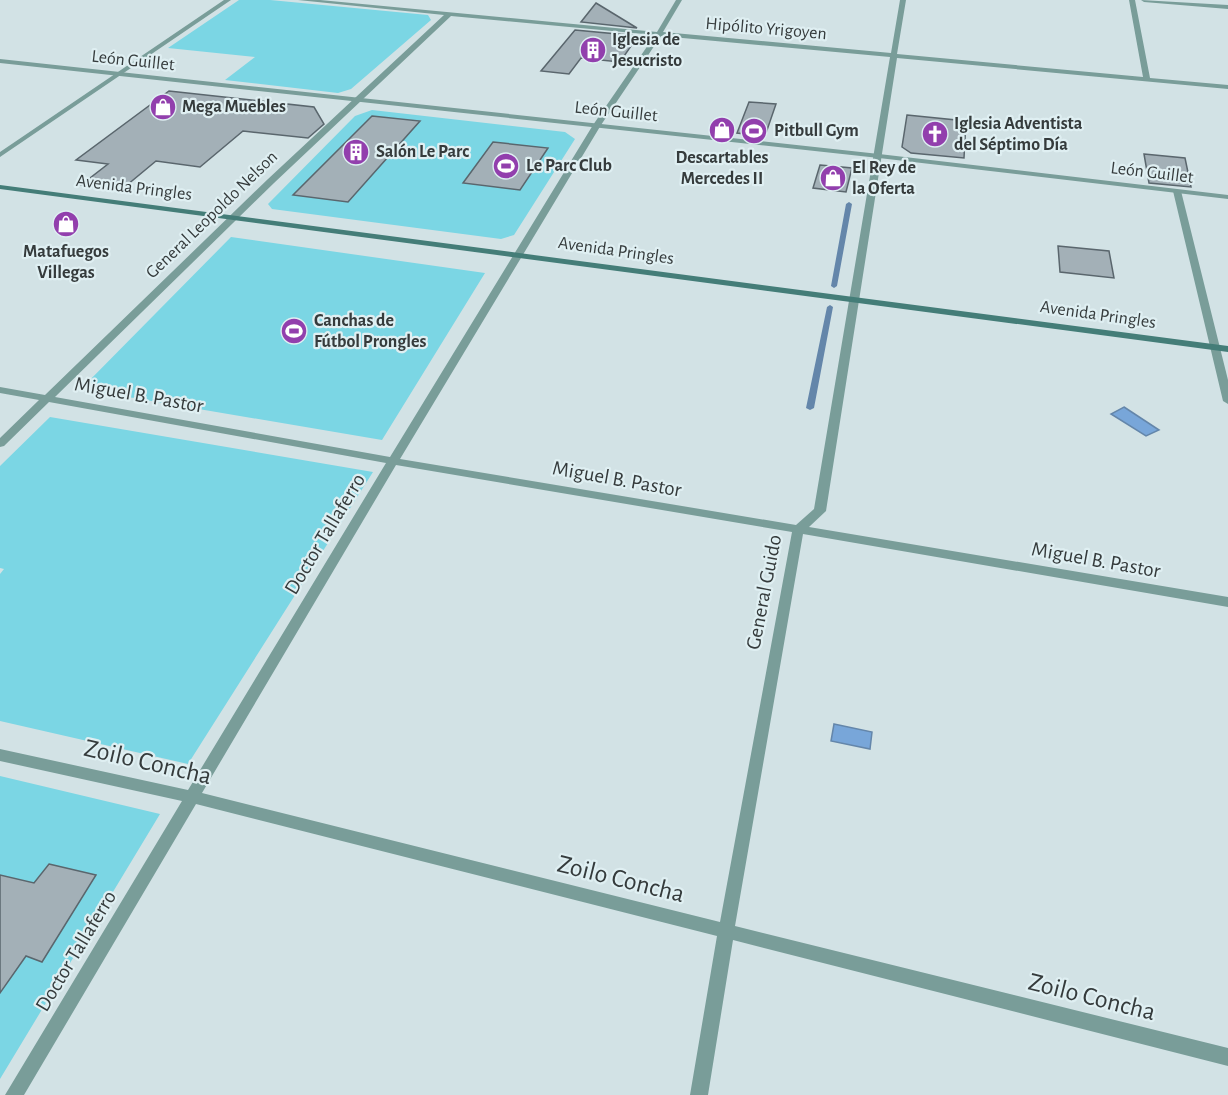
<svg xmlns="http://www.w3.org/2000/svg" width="1228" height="1095" viewBox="0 0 1228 1095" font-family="'Alegreya Sans',sans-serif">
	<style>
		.green { fill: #7bd6e4 }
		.water { fill: #78a6d9; stroke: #6486aa; stroke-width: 1.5 }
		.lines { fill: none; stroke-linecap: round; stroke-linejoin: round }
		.stream { fill: #6486aa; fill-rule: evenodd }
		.building { fill: #a3b0b7; stroke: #5a666d; stroke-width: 1.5 }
		.minor { fill: #799d99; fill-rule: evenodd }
		.tertiary { fill: #799d99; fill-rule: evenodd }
		.secondary { fill: #447d78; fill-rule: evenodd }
		.labels { text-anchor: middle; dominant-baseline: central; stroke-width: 4.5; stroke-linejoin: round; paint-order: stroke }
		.far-street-label { font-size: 18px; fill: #353b3c; stroke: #dfeff2 }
		.far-poi-label { font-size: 18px; font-weight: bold; fill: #353b3c; stroke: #dfeff2; text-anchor: start }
		.street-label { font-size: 21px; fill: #353b3c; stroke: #dfeff2 }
		.near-street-label { font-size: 26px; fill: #353b3c; stroke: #dfeff2 }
	</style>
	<rect width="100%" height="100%" fill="#d2e2e5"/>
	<!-- green -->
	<path class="green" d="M239,0h31l158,15 3,5 -80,69 -13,4 -113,-13 30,-23 -87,-9z
		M372,110l193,22 10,7 -61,96 -13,4 -229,-30 -4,-5 87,-88z
		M231,237l254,36 -103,167 -301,-51z
		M50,417l323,55 -185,292 -188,-43v-147l4,-5 -4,-1v-102z
		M0,776l160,38 -160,265z"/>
	<!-- water -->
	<path class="water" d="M1124,407l35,23 -13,6 -35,-22z
		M834,724l38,8 -2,17 -39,-8z"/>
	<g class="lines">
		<!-- stream -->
		<path class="stream" d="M849,202l3,2 -15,82 -3,2 -3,-2 15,-82z
			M830,305l3,2 -19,101 -4,2 -4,-2 21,-101z"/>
	</g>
	<!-- building -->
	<path class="building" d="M596,3l41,25 -56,-6z
		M575,30l63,6 -18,26 -39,-4 -12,16 -28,-3z
		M169,91l145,16 10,17 -16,14 -65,-7 -43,36 -44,-6 -35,29 -40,-5 27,-21 -32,-4z
		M749,102l27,2 -11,32 -28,-3z
		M907,115l59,6 -2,37 -53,-5 -9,-6z
		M372,116l48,5 -72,81 -55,-7z
		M493,142l55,6 -28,42 -57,-7z
		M1144,154l41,4 6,29 -42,-4z
		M820,165l32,3 -6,24 -33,-4z
		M1058,246l51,5 5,27 -54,-6z
		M49,864l47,11 -54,87 -16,-6 -26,37v-118l34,8z"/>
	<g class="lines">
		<!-- minor -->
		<path class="minor" d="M224,0h7l-231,157v-5z
			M298,0h22l337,32 19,-32h6l-19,32 228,21 9,-53h6l-9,54 246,23 -14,-77h6l15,78 78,7v4l-331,-31 -71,453 -17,16 419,70v10l-425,-73 -68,392 493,122v18l-495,-126 -25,155h-18l27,-159 -521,-132 -172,291h-19l177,-294 -182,-40v-12l188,41 198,-327 -337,-61 -45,44 -4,1v-9l39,-38 -39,-7v-6l45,8 223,-216 176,-164zM451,16l204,19 -62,90 -203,332 -335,-60 219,-214zM661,36l229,21 -76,452 -18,16 -396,-66 201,-334zM396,465l396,67 -72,390 -518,-129z
			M1141,0l87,5v4l-84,-7z
			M1174,189l7,2 47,189v24l-5,-3 -50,-210z"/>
		<!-- tertiary -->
		<path class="tertiary" d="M0,59l879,95 349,41v4l-349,-41 -879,-95z"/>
		<!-- secondary -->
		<path class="secondary" d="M0,185l1228,161v6l-1228,-163z"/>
	</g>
	<!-- icons -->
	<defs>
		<symbol id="building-disc" viewBox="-11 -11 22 22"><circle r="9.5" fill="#923fad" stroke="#dfeff2"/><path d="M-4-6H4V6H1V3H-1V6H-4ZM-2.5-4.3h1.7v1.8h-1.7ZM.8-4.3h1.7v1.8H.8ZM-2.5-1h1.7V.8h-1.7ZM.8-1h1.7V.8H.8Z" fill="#fff"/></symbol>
		<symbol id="shop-disc" viewBox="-11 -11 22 22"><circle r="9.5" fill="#923fad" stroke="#dfeff2"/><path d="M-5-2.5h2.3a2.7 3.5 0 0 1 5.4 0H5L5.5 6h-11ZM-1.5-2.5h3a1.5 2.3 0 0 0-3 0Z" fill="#fff"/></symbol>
		<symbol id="stadium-disc" viewBox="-11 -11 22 22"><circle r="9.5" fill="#923fad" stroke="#dfeff2"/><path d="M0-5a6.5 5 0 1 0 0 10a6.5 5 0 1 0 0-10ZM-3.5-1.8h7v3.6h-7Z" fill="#fff"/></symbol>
		<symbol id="church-disc" viewBox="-11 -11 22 22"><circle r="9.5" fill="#923fad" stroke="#dfeff2"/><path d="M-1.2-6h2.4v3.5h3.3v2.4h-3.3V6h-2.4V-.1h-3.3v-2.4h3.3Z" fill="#fff"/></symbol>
	</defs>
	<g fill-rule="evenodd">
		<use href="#building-disc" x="578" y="35" width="30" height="30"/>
		<use href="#shop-disc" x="148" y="92" width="30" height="30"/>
		<use href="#shop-disc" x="707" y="115" width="30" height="30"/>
		<use href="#stadium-disc" x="739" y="116" width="30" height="30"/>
		<use href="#church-disc" x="920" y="119" width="30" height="30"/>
		<use href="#building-disc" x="341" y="137" width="30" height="30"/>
		<use href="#stadium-disc" x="491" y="151" width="30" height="30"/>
		<use href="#shop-disc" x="818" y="163" width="30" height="30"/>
		<use href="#shop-disc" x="51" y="209" width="30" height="30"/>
		<use href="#stadium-disc" x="279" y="316" width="30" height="30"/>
	</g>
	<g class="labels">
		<!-- far-street labels -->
		<g class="far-street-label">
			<text transform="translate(766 29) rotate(5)">Hipólito Yrigoyen</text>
			<text transform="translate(133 61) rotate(6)">León Guillet</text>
			<text transform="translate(616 112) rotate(6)">León Guillet</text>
			<text transform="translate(1152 173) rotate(7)">León Guillet</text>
			<text transform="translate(134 188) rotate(7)">Avenida Pringles</text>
			<text transform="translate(212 215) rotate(-44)">General Leopoldo Nelson</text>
			<text transform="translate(616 251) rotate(8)">Avenida Pringles</text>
			<text transform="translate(1098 315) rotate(8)">Avenida Pringles</text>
		</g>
		<!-- far-poi labels -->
		<g class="far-poi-label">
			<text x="612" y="40">Iglesia de<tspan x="612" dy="21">Jesucristo</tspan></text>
			<text x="182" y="107">Mega Muebles</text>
			<text x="954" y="124">Iglesia Adventista<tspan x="954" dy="21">del Séptimo Día</tspan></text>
			<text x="774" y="131">Pitbull Gym</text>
			<text x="376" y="152">Salón Le Parc</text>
			<text x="722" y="158" text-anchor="middle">Descartables<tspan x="722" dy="21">Mercedes II</tspan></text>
			<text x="526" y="166">Le Parc Club</text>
			<text x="852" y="168">El Rey de<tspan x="852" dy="21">la Oferta</tspan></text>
			<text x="66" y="252" text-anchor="middle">Matafuegos<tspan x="66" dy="21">Villegas</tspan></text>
			<text x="314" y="321">Canchas de<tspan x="314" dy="21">Fútbol Prongles</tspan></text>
		</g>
		<!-- street labels -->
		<g class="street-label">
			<text transform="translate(139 395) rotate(10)">Miguel B. Pastor</text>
			<text transform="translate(617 479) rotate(10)">Miguel B. Pastor</text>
			<text transform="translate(325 534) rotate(-59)">Doctor Tallaferro</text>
			<text transform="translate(1096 560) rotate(10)">Miguel B. Pastor</text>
			<text transform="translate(764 592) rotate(-79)">General Guido</text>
			<text transform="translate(76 951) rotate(-59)">Doctor Tallaferro</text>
		</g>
		<!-- near-street labels -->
		<g class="near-street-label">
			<text transform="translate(148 762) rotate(13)">Zoilo Concha</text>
			<text transform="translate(621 879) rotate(14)">Zoilo Concha</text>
			<text transform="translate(1092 997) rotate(14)">Zoilo Concha</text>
		</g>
	</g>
</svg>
